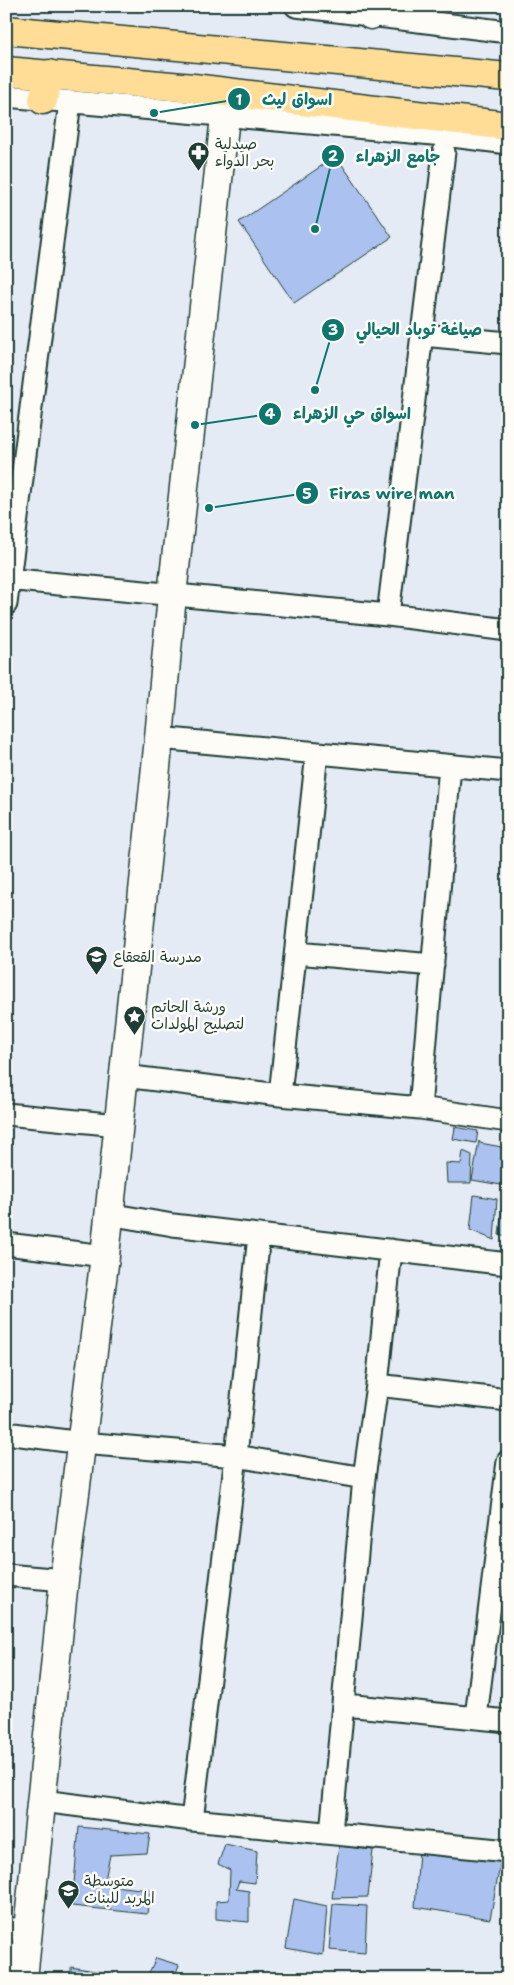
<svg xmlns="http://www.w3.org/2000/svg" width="514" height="1985" viewBox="0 0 514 1985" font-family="'Shantell Sans','Playpen Sans Arabic',sans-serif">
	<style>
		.building { fill: #abc2f0; stroke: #1f3d34 }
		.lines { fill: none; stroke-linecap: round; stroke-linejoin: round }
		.street-casing { stroke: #1f3d34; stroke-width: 25 }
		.secondary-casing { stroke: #1f3d34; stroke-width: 31 }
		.primary-casing { stroke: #1f3d34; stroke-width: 31 }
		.street { stroke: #fdfcf7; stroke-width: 21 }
		.secondary { stroke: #fdfcf7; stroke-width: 28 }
		.primary { stroke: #ffdd96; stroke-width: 28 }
		.labels { text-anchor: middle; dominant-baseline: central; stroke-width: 5; stroke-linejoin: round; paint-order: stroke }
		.poi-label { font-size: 15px; fill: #1f3d34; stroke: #fdfcf7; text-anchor: start }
		.leader { fill: none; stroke: #0f766e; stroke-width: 2 }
		.callout-dot { fill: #0f766e; stroke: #fdfcf7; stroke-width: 2 }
		.mark-label { font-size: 15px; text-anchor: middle; font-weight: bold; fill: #fff }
		.callout-label { font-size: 16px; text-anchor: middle; font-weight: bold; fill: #0f766e; stroke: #fdfcf7; stroke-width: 5; stroke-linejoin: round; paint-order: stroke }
	</style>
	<rect width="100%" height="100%" fill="#e4ebf5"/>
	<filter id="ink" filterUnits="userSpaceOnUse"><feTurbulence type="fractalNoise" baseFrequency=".02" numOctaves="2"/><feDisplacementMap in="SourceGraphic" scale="10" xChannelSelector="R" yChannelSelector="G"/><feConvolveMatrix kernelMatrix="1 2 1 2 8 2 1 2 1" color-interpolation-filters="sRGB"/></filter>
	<g filter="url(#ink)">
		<!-- building -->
		<path class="building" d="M336,156l56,81 -98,66 -55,-81z
			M454,1127l24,4 -2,12 -23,-4 2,-11z
			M479,1141l1,2 27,5 -6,37 -29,-5z
			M463,1151l9,4 -1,28h-24l-1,-20 15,1z
			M507,1166l1,24h-2z
			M504,1193l4,1v41h-9z
			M474,1195l23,4 -3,41 -24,-10z
			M79,1827l71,7 -3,19 -37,2 -6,30 46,5 -3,24 -75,-8z
			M225,1844l32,7 -2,32 -16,-2 -3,8 13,2v31l-33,-3v-18l13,-1 1,-30 -12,-6z
			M339,1846l34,4 -5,47 -36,1z
			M419,1851l82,9 -11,59 -75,-12z
			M294,1899l33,7 -4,49 -37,-7z
			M333,1904l34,2 -2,47 -36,-3z
			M156,1958l23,7 -5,13 2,1h-30z
			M71,1967l72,12h-72z
			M285,1972l61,7h-63z"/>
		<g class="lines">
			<defs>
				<path id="street" d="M296,6l212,26
					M6,96l438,39 64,8
					M422,335l86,8
					M6,579l382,36 120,15
					M6,604l64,-502
					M388,615l56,-463
					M159,738l349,33
					M296,953l137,12
					M124,1076l156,19 140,13 88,13
					M280,1095l37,-342
					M420,1108l30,-342
					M6,1114l112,11
					M108,1214l65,11 335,39
					M6,1244l99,12
					M377,1385l131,15
					M6,1433l76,10 154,13 128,22
					M6,1575l58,5
					M345,1705l163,16
					M476,1717l32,-256
					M42,1801l150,19 316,31
					M192,1820l44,-364 23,-221
					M331,1833l33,-355 13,-93 14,-135
					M6,1928l22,3"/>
				<path id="secondary" d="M371,15l1,-9
					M23,1979l41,-399 41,-324 54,-518 13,-143 53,-478"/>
				<path id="primary" d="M6,30l502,47
					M6,71l187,17 315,38
					M43,100l6,-26"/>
			</defs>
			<!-- street casing -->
			<use href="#street" class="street-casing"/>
			<!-- secondary casing -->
			<use href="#secondary" class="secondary-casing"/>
			<!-- primary casing -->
			<use href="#primary" class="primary-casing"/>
			<!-- street -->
			<use href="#street" class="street"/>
			<!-- secondary -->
			<use href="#secondary" class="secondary"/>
			<!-- primary -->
			<use href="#primary" class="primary"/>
		</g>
	</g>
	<!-- icons -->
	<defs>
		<symbol id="pharmacy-pin" viewBox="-11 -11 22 30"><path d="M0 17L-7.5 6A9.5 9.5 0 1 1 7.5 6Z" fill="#1f3d34" stroke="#fdfcf7"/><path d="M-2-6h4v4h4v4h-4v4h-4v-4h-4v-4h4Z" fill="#fff"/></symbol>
		<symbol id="school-pin" viewBox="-11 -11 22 30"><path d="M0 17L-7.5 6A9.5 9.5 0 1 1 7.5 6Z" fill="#1f3d34" stroke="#fdfcf7"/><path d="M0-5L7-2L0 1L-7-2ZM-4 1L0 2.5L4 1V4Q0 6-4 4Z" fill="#fff"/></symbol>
		<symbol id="sight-pin" viewBox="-11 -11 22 30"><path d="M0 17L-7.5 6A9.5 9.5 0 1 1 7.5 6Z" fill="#1f3d34" stroke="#fdfcf7"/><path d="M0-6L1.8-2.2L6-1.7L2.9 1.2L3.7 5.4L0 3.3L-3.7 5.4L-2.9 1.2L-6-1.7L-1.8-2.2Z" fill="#fff"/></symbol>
	</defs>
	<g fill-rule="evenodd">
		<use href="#pharmacy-pin" x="186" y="140" width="25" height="34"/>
		<use href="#school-pin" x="84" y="944" width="25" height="34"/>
		<use href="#sight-pin" x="122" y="1004" width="25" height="34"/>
		<use href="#school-pin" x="56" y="1878" width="25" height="34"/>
	</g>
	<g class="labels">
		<!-- poi labels -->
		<g class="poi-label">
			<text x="215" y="144">صيدلية<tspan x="215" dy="17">بحر الدواء</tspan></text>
			<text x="113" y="957">مدرسة القعقاع</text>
			<text x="151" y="1007">ورشة الحاتم<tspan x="151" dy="17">لتصليح المولدات</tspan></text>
			<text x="84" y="1881">متوسطة<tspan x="84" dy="17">المربد للبنات</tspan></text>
		</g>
	</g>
	<!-- callouts -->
	<path class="leader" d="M154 113L239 99M315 229L333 156M315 390L333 330M195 425L270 414M209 508L307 493"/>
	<g class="callout-dot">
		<circle cx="154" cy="113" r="5"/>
		<circle cx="315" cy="229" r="5"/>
		<circle cx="315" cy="390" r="5"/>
		<circle cx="195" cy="425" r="5"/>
		<circle cx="209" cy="508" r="5"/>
		<circle cx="239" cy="99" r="12"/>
		<circle cx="333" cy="156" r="12"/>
		<circle cx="333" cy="330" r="12"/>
		<circle cx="270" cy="414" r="12"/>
		<circle cx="307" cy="493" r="12"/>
	</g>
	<g class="mark-label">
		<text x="239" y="105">1</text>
		<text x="333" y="161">2</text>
		<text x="333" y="335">3</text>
		<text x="270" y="419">4</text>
		<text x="307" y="499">5</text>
	</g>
	<g class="callout-label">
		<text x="297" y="105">اسواق ليث</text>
		<text x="398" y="162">جامع الزهراء</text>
		<text x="419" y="335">صياغة توباد الحيالي</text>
		<text x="352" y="419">اسواق حي الزهراء</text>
		<text x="392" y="499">Firas wire man</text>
	</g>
	<!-- margin -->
	<rect width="514" height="1985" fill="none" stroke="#fdfcf7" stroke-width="25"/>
	<rect x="12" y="12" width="489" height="1960" fill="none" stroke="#1f3d34" stroke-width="2" filter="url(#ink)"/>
</svg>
